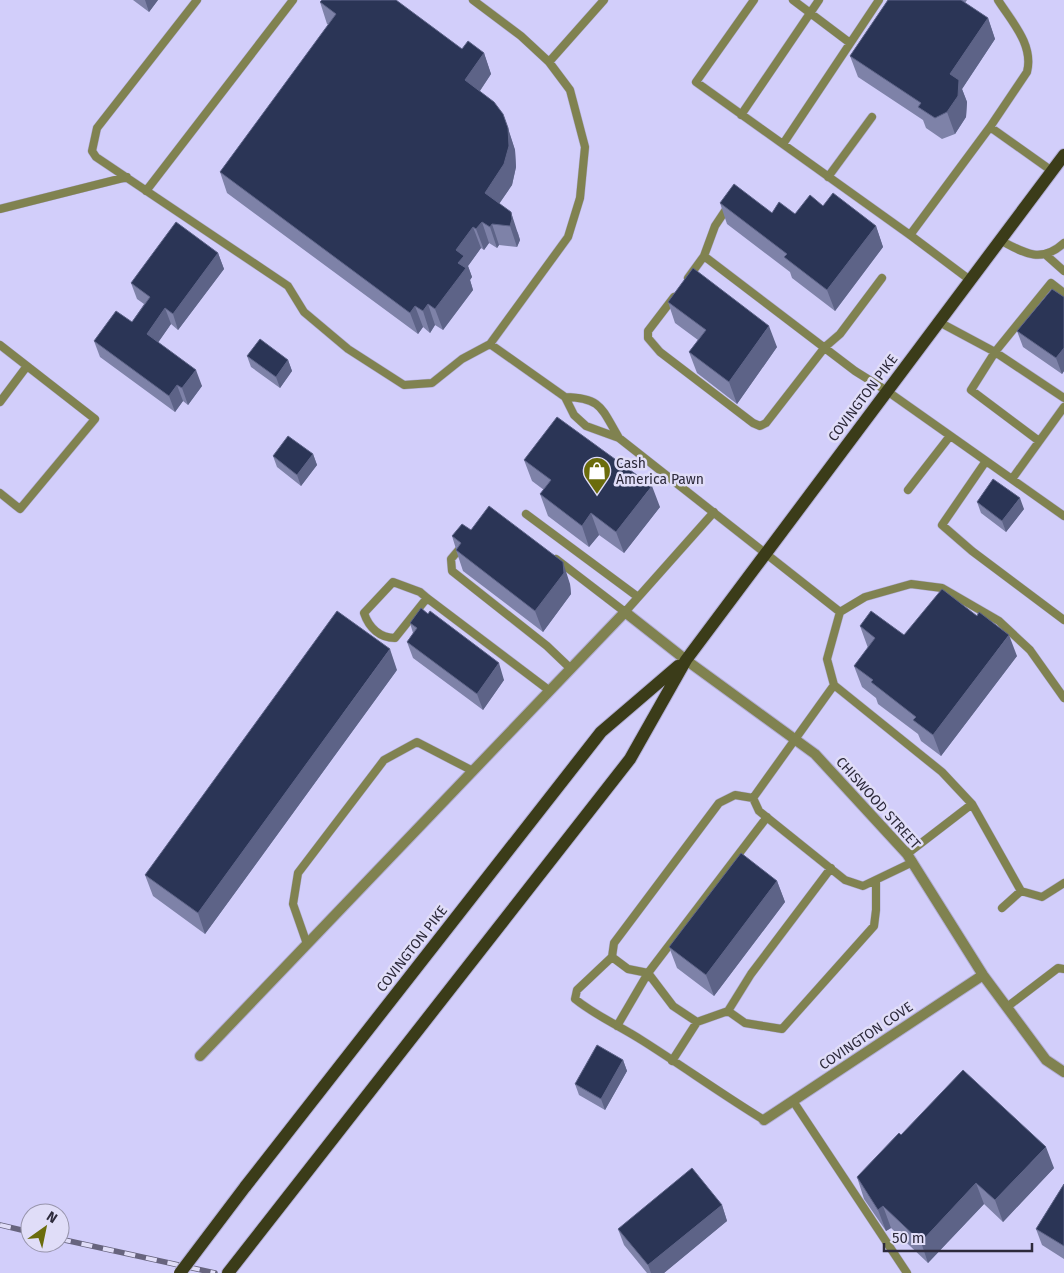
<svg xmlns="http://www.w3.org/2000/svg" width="1064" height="1273" viewBox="0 0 1064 1273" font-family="'Fira Sans',sans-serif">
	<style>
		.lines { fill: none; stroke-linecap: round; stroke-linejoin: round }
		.lane-casing { stroke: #b1add4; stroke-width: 9 }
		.street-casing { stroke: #b1add4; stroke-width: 12 }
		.primary-casing { stroke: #b1add4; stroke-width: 14 }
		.lane { stroke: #808250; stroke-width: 8 }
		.street { stroke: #808250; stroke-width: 10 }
		.primary { stroke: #3b3c19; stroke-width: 12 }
		.rail-casing { stroke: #67647e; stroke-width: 5.5 }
		.rail { stroke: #e0ddf8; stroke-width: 4; stroke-dasharray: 11; stroke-linecap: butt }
		.primary-bridge-casing { stroke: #b1add4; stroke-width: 14; stroke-linecap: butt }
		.primary-bridge { stroke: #3b3c19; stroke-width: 12 }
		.wall { fill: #7e82a8 }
		.shaded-wall { fill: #5d6387 }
		.building { fill: #2b3556; stroke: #5d6387 }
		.labels { text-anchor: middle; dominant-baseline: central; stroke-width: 5; stroke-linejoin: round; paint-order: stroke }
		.street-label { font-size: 14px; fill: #2d2a3b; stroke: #e0ddf8 }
		.poi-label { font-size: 14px; fill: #2d2a3b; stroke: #e0ddf8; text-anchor: start }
	</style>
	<rect width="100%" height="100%" fill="#d2cefa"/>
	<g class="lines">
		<defs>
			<path id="lane" d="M197,0l-100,128 -5,23 4,6 192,129 16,26 44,37 56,36 28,-2 30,-24 28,-15 78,-107 12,-39 5,-51 -15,-57 -21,-28 -28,-26 -48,-36
				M754,0l-58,82 214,153
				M793,0l57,43
				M549,62l55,-62
				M741,115l78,-115
				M990,127l37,-55c7,-27 -15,-50 -29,-72
				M783,144l96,-144
				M828,177l44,-60
				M146,191l147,-191
				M0,209l127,-32
				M1000,240c24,13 41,24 64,3
				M1046,255l18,16
				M704,256l11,-30 14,-21
				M688,278l16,-22 151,115 32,20 177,125
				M970,280l-60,-45 80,-108 62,44
				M674,297l-26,34v7l12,14 93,71 7,3 6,-3 59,-76 15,-13 42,-56
				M939,322l56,30 69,46
				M490,344l75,53 9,18 12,11 33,12 221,174
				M0,345l95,74 -75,90 -20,-16
				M565,397c37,1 36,11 54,41
				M0,402l27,-36
				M1039,441l-68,-51 24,-38 56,-69 13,10
				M986,461l-44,64 30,26 92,69
				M1012,479l52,-72
				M908,490l42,-54
				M526,514l112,83
				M462,546l-11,13 1,12 95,75 24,23
				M556,559l69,53 89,-100
				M427,598l-32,40c-15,0 -26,-10 -31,-25l29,-31 27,10 7,6 123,93
				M834,685l-81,113 6,13 86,69 18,6 50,-24
				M1064,698l-34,-48 -31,-29 -57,-33 -31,-4 -46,13 -25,15 -13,47 7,26 108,87 30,32 49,87 21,6 22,-14
				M753,798l-18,-3 -16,8 -105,140 -2,14 16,12 20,4 119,-156
				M907,854l65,-50
				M831,868l-80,106 -23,37 17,12 37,6 92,-103 2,-16v-30
				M1002,908l19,-17
				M307,944l-14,-40 5,-31 86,-113 33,-18 56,29
				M612,957l-35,33 -2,9c21,17 45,27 68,42 41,26 80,54 121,79
				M1007,1007l51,-39 6,1
				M617,1026l31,-53 25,33 24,16 31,-11
				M672,1061l25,-39
				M793,1101l114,172"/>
			<path id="street" d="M200,1056l425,-444 61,48 129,94 92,100 76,121 63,85 18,12
				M764,1120l219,-145"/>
			<path id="primary" d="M245,1187l356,-455 77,-66
				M228,1273l402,-514 56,-99 378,-505"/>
		</defs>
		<!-- lane casing -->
		<use href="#lane" class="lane-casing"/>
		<!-- street casing -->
		<use href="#street" class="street-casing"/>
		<!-- primary casing -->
		<use href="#primary" class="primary-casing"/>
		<!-- lane -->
		<use href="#lane" class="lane"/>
		<!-- street -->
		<use href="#street" class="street"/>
		<!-- primary -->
		<use href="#primary" class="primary"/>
		<defs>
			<path id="rail" d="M0,1225l30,7
				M60,1239l155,34"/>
		</defs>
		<!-- rail casing -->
		<use href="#rail" class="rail-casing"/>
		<!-- rail -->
		<use href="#rail" class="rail"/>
		<defs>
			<path id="primary-bridge" d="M180,1273l65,-86"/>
		</defs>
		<!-- primary-bridge casing -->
		<use href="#primary-bridge" class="primary-bridge-casing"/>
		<!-- primary-bridge -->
		<use href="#primary-bridge" class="primary-bridge"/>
	</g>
	<!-- wall -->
	<path class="wall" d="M133,0h25l-9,12z
		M888,0h79l-2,3 23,15 7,21 -33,50 5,13 -1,15 -11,17 -13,5 -16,-11 -3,-8 -65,-43 -8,-21z
		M320,2l142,47 22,4 7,21 -11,17 23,23 12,36 1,17 -4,18 -13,19 19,29 2,7 -3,7 -18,-2 -2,3 -8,-5 -5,7 -3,-2 -13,18 4,11 -2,3 3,10 -30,40 -8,-5 -5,8 -7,-6 -5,7 -191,-141 -7,-21 109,-147 -2,-1z
		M720,203l52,10 23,1 28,-8 53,20 7,21 -48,64 -43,-33 -2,-6 -63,-48z
		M218,253l6,16 -46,61 -7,-6 -13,18 44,44 -14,19 -5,-4 -8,11 -75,-55 -6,-16 38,-19 12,-18 -7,-5 -6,-16z
		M1064,297v74l-2,3 -39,-27 -6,-16z
		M668,302l109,45 -40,57 -40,-31 -8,-21 9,-12 -23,-17z
		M247,356l41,4 4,11 -12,17 -29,-21z
		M313,454l4,11 -16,21 -24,-19 -4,-11z
		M524,460l136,47 -36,46 -25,-18 -10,12 -41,-31 -8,-22 4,-4 -12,-9z
		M977,502l47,7 -18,23 -25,-19z
		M471,530l99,54 1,10 -28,38 -80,-61 -7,-21v-1l-4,-13z
		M410,623l94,57 -21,30 -70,-52 -6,-16 6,-9z
		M860,626l44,9 113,21 -76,100 -20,-15 -3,-7 -40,-30 -2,-6 -14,-11 -8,-21 14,-18z
		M397,670l-192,264 -52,-38 -8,-21z
		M777,881l8,21 -71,94 -37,-28 -8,-21z
		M623,1060l4,11 -22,39 -26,-15 -4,-11z
		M901,1135l153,33 -51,54 -19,-18 -56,59 -37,-35 -5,3 -22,-32 -7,-22z
		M1064,1184v75l-22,-14 -6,-16z
		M722,1205l5,16 -63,52h-17l-23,-28 -6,-16z"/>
	<!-- shaded-wall -->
	<path class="shaded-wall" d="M145,0h13l-9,12z
		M988,18l7,21 -33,50 5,13 -1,15 -11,17 -8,-22 3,-38z
		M484,53l7,21 -18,27 -8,-21z
		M508,128l7,22 1,17 -4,18 -20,29 -7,-21z
		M511,212l9,28 -3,7 -7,-21z
		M482,222l7,21 -5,7 -8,-21z
		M492,224l7,21 -2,3 -7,-21z
		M876,226l7,21 -48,64 -8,-21z
		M473,227l8,21 -13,18 4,11 -2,3 3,10 -30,40 -8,-21 23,-46 -2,-13z
		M218,253l6,16 -46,61 -5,-16z
		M428,304l7,21 -5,8 -7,-22z
		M415,306l8,21 -5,7 -8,-21z
		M165,308l6,16 -18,26 -6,-16z
		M769,326l8,21 -40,57 -8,-22z
		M1064,348v23l-2,3 -6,-16z
		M288,360l4,11 -12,17 -4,-11z
		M196,370l6,16 -14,19 -6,-17z
		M177,385l6,16 -8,11 -6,-16z
		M313,454l4,11 -16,21 -4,-11z
		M652,486l8,21 -36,46 -8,-21z
		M1020,498l4,11 -18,23 -4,-11z
		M591,513l8,22 -10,12 -7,-21z
		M563,562l7,22 1,10 -28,38 -8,-21z
		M1009,635l8,21 -76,100 -8,-21z
		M390,649l7,21 -192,264 -7,-21z
		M499,663l5,17 -21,30 -6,-16z
		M777,881l8,21 -71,94 -8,-21z
		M623,1060l4,11 -22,39 -4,-11z
		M1046,1147l8,21 -51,54 -8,-22z
		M976,1183l8,21 -56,59 -7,-21z
		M722,1205l5,16 -63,52h-13l-3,-8z
		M883,1206l8,22 -5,3 -8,-21z"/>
	<!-- building -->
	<path class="building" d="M322,0h74l66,49 6,-8 16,12 -19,27 29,22 9,12 5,14 1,18 -5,18 -19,29 26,19 1,7 -2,7 -18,-2 -2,3 -8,-5 -6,7 -3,-2 -17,23 8,6 -6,7 8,5 -31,41 -7,-5 -5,7 -8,-5 -5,7 -190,-141 116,-158 -16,-12z
		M888,0h73l27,18 -38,56 9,6 -1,16 -11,16 -12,6 -17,-11 3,-4 -71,-47z
		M734,184l38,29 7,-11 16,12 15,-19 13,11 10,-13 43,33 -49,64 -43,-33 3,-3 -67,-51z
		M176,222l42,31 -45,61 -8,-6 -18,26 49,36 -14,18 -5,-3 -8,11 -75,-55 22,-30 16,11 18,-25 -19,-14z
		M693,268l76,58 -40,56 -40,-30 17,-22 -38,-28z
		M1052,289l12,8v51l-8,10 -39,-27z
		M260,339l28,21 -12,17 -29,-21z
		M557,417l95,69 -36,46 -25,-19 -9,13 -42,-32 11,-14 -27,-20z
		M288,436l25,18 -16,21 -24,-19z
		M993,479l27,19 -18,23 -25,-19z
		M489,506l74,56 1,11 -29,38 -79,-61 5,-7 -9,-7 10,-12 9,6z
		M942,589l35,27 2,-4 30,23 -76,100 -20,-15 3,-3 -45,-35 2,-2 -19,-14 21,-28 -15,-12 11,-15 33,24z
		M421,608l7,6 2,-3 69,52 -22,31 -70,-52 10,-14 -7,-5z
		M337,611l53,38 -192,264 -53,-38z
		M741,853l36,28 -71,94 -37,-28z
		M597,1045l26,15 -22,39 -26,-15z
		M963,1070l83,77 -51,53 -19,-17 -55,59 -38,-36 -5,4 -21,-33 42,-44 2,2z
		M692,1168l30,37 -74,60 -30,-36z
		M1064,1184v62l-28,-17z"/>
	<!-- icons -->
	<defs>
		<symbol id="shop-pin" viewBox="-11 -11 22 30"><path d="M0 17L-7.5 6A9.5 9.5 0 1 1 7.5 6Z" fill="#6b6c0c" stroke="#e0ddf8"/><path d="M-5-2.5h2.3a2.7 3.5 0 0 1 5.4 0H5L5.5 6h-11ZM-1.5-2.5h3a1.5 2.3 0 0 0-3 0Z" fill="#fff"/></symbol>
	</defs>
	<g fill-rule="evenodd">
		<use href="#shop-pin" x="581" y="455" width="32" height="43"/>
	</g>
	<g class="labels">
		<!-- street labels -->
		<g class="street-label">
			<text transform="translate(863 398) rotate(-53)">COVINGTON PIKE</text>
			<text transform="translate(878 803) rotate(48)">CHISWOOD STREET</text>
			<text transform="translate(412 949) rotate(-52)">COVINGTON PIKE</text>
			<text transform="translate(866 1036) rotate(-34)">COVINGTON COVE</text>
		</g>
		<!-- poi labels -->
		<g class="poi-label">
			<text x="616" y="463">Cash<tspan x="616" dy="16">America Pawn</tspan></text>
		</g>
	</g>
	<!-- north arrow -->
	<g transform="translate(45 1228) rotate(33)"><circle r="24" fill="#e0ddf8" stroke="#9895ac"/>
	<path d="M0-4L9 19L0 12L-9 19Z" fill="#6b6c0c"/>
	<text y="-8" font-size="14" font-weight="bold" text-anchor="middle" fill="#2d2a3b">N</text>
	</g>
	<!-- scale -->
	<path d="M884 1243v8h148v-8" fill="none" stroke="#2d2a3b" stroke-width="2.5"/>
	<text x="892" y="1243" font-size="15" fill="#2d2a3b" stroke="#e0ddf8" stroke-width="4" paint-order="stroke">50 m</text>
</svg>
